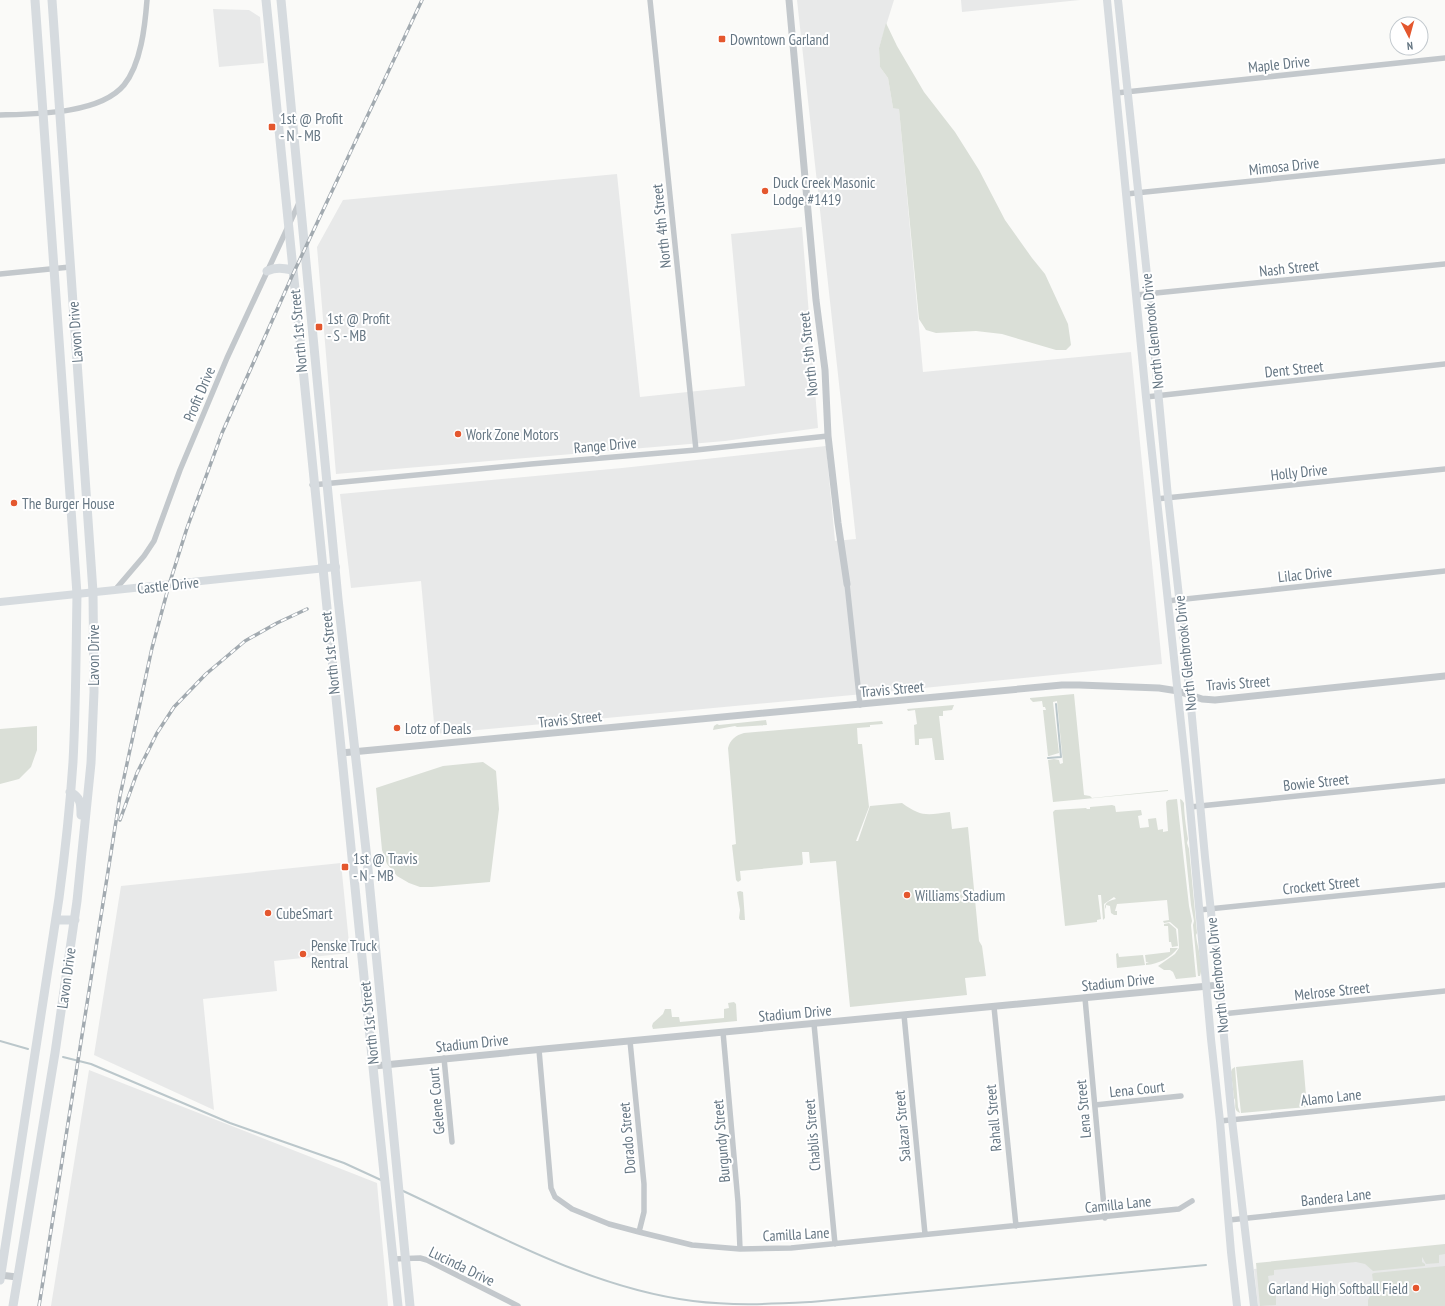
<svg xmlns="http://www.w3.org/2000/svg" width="1445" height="1306" viewBox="0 0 1445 1306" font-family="'PT Sans Narrow',sans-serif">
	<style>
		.built { fill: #e8e9e9 }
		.green { fill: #dadfd7 }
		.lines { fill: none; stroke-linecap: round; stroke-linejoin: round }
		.stream { stroke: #bbc7cb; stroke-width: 2 }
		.minor { stroke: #c3c8cc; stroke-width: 5.5 }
		.tertiary { stroke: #c3c8cc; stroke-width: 7 }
		.secondary { stroke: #d6dbdf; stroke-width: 8 }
		.primary { stroke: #d6dbdf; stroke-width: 9 }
		.rail-casing { stroke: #a2aab0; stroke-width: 3.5 }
		.rail { stroke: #fff; stroke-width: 2; stroke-dasharray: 6; stroke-linecap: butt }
		.poi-dot { fill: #e4572e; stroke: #fff; stroke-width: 1.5 }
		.labels { text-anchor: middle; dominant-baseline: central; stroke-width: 4; stroke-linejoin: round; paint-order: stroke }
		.poi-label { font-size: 15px; fill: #657683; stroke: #fff; text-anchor: start }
		.street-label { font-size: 15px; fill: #657683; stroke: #fff }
	</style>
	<rect width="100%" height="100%" fill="#fafaf8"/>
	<!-- built -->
	<path class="built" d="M797,0h97l-15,48 1,19 8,11 5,30h6l24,264 208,-20 31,312 -288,29 -439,41 -14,-153 -70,7 -11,-94 282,-26 204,-22 9,95 21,-2z
		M961,0h119l-118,12z
		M213,9l36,1 11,7 4,46 -45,4z
		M617,174l23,223 105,-11 -14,-152 71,-7 16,201 -93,13 -389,33 -19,-227 26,-47z
		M341,863l9,90 -76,8 3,30 -74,8 11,111 -120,-55 27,-169z
		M89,1070l288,113 11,123h-337z
		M1445,1249v57h-187l-4,-37z"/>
	<!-- green -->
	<path class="green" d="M886,23l11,23 27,46 31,40 24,38 26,50 27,38 13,16 23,50 3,21 -5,5h-10l-54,-16 -26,-3 -40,2 -10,-3 -7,-11 -20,-210 -6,-1 -5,-30 -8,-11 -1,-19z
		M1074,694l10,101 6,1 2,2 76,-8v1l-115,11 -5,-42 6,-1 5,1 1,4 3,-1 -6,-62 -4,1 6,51 -10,3h-1l-5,-46h3l-1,-3h-2l-1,-6 -9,1 -3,-3v-1z
		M954,705l-2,5 -9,1v5h-4l5,44h-9l-3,-22 -13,1v6h-4l-1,-20 3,-1 -2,-14 -7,1 -1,-2z
		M766,720l1,5 -30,2 -2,-1 -22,4 1,-4 3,-2 2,1z
		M882,721l1,3 -13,1v2l-13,1 1,16h4l7,63 -13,34h2l12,-35 32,-3c19,14 25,12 48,9l2,17 16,-2 11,114 3,5 4,30 -21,2 2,17 -117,12 -14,-146 -25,2h-1l-1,-11h-7l1,11 -1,2 -62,6 1,9 -3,2 -2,-2 -4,-35 4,-1 -8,-96c2,-8 8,-13 16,-15z
		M37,726v24l-6,17 -12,12 -19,5v-55z
		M483,762l13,9 3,38 -9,73 -58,5h-12l-11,-4 -12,-7 -10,-12 -5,-14 -6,-62 67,-22z
		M1177,799l12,107 3,15 -1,4 5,52 -20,2 -3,-7 -3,-2h-6l-6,-4 17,-12 4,-6 -1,-19 -8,-7 -6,1 -1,-2 6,-1 -2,-20 -50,4 -2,7h2v4h-3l-3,-2 -1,-7 -4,-1v4l-1,-2c0,-5 6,-7 11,-8l-2,-2 -10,7 1,14 -2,2 -2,-25h-3l3,24 -4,1v2l-32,4 -12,-114 2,-2 31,-2 1,1h3v-2l22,-2 3,1 1,6 25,-2 1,5 -4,1 2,12 9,-1 -1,-8 8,-1 2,12 5,-1v3l5,-1 -2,-29 2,-2z
		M1180,799l2,1 2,3c0,10 2,24 4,36l-1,4 2,6 8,84 -1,2c1,11 8,30 4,41h-2l-5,-51 1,-4 -3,-16z
		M740,891l3,1 2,28h-5l-1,-2 1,-8 -3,-18z
		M1169,923l7,6 2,17 -6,1 -1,-5h-2l-1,-16h-4v-2z
		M1170,948h8c-8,10 -19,16 -32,17v-2l3,-1h-3l-1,-7 25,-3z
		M1118,953l1,4 24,-2 2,10 -28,3 -1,-14z
		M734,1002l2,2 1,17 -84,8 -1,-3 1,-3 10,-9 2,-5h6l1,8h7l1,5 44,-4v-9l5,-1 -1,-5z
		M1303,1060l4,47 -66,6 -5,-46z
		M1235,1067l3,40 2,6c-7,-3 -4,-8 -5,-13l-1,-2 -3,-26 1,-3z
		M1445,1244v10l-6,1v8l-13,1 -4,-7v5l3,2v2l-52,5 -8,-7 -9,-2 -82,8v5l-6,1 3,19h5v10l-16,1 -4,-43z
		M1445,1266v40h-77v-6l6,-13 -2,-13 2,-1z"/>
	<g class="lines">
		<!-- stream -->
		<path class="stream" d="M1048,758l13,-1 -5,-53
			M0,1041l28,8
			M63,1057l28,7 139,59 114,40 37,17
			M401,1190c93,43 189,98 292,111 40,5 78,3 118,1l395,-37"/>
		<!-- minor -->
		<path class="minor" d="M650,0l46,450
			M1116,93l329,-35
			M0,115c36,-1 100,-1 124,-30 17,-21 21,-59 23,-85
			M1126,194l319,-33
			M0,274l70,-7
			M1136,295l309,-31
			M1146,397l299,-33
			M312,485l219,-21 165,-14 132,-14
			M1156,499l289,-30
			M847,584l13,121
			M115,590l29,-34 10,-15 26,-71 47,-112 72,-155
			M1167,601l278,-30
			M1190,807l255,-26
			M1199,910l246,-25
			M1085,998l20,220
			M994,1007l22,219
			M1222,1014l223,-23
			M904,1015l21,219
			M814,1024l21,220
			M723,1032l15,170 2,47
			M630,1041l14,143v28l-5,20
			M539,1050l12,138 4,9 17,12 37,15 30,8 53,13 48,4 51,-1 388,-39 13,-8
			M444,1058l8,84
			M1095,1105l86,-9
			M1220,1121l225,-23
			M1229,1220l216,-23
			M393,1259l27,-1 7,2 91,46"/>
		<!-- tertiary -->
		<path class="tertiary" d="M789,0l27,300 9,70 3,66 10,87 9,61
			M341,753l721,-68h17l80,3 19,3 24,8 13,1 230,-24
			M374,1066l170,-17 675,-64
			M0,1275l17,2"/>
		<!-- secondary -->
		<path class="secondary" d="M1107,0l39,397 44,410 21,232 9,82 11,131 6,54
			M1118,0l31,294 19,203 22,199 15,161 14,128 13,135 22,186
			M0,602l336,-35"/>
		<!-- primary -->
		<path class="primary" d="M266,0c41,436 86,871 132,1306
			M281,0l57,599 29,260 43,447
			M267,271c9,-4 16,-3 25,-1
			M70,792c11,6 11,11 11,23
			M56,920h19
			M0,1280l59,-382c6,-45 11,-91 14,-136 3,-56 3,-112 4,-168l-42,-594
			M13,1306l42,-253 22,-152 14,-138 3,-71 -1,-100 -41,-592"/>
		<defs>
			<path id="rail" d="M120,820l17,-47 20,-40 17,-26 32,-33 39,-33 32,-18 30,-14
				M39,1306l81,-510 32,-148 17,-63 18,-57 35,-95 71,-159 129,-274"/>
		</defs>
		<!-- rail casing -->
		<use href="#rail" class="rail-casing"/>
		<!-- rail -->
		<use href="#rail" class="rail"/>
	</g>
	<!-- markers -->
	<g class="poi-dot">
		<rect x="718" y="35" width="8" height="8" rx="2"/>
		<rect x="268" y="123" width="8" height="8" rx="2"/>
		<circle cx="765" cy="191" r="4"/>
		<rect x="315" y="323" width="8" height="8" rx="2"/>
		<circle cx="458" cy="434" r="4"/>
		<circle cx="14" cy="503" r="4"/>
		<circle cx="397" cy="728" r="4"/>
		<rect x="341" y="863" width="8" height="8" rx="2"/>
		<circle cx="907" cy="895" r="4"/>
		<circle cx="268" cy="913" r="4"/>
		<circle cx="303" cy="954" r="4"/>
		<circle cx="1416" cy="1288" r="4"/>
	</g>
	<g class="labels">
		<!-- poi labels -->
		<g class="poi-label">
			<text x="730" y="39">Downtown Garland</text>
			<text x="280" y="118">1st @ Profit<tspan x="280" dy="17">- N - MB</tspan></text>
			<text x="773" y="182">Duck Creek Masonic<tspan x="773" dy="17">Lodge #1419</tspan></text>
			<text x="327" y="318">1st @ Profit<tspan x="327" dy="17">- S - MB</tspan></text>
			<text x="466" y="434">Work Zone Motors</text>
			<text x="22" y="503">The Burger House</text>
			<text x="405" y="728">Lotz of Deals</text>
			<text x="353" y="858">1st @ Travis<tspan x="353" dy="17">- N - MB</tspan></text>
			<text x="915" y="895">Williams Stadium</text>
			<text x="276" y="913">CubeSmart</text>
			<text x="311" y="945">Penske Truck<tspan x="311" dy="17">Rentral</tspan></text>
			<text x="1408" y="1288" text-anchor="end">Garland High Softball Field</text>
		</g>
		<!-- street labels -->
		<g class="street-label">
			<text transform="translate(1279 64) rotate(-6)">Maple Drive</text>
			<text transform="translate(1284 166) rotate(-6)">Mimosa Drive</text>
			<text transform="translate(661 226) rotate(-96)">North 4th Street</text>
			<text transform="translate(1289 268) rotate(-6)">Nash Street</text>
			<text transform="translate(298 331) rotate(-95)">North 1st Street</text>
			<text transform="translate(1152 331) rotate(-96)">North Glenbrook Drive</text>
			<text transform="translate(75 332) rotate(-94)">Lavon Drive</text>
			<text transform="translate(808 354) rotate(-96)">North 5th Street</text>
			<text transform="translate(1294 369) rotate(-6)">Dent Street</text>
			<text transform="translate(199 394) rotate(-67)">Profit Drive</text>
			<text transform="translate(605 445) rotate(-5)">Range Drive</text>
			<text transform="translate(1299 472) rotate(-6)">Holly Drive</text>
			<text transform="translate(1305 574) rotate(-6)">Lilac Drive</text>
			<text transform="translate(168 585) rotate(-6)">Castle Drive</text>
			<text transform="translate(330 653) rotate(-96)">North 1st Street</text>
			<text transform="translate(1185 653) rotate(-96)">North Glenbrook Drive</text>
			<text transform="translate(93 655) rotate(-90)">Lavon Drive</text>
			<text transform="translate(1238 683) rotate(-4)">Travis Street</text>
			<text transform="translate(892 689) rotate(-5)">Travis Street</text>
			<text transform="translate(570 719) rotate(-6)">Travis Street</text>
			<text transform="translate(1316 782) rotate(-6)">Bowie Street</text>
			<text transform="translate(1321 885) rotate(-6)">Crockett Street</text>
			<text transform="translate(1217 975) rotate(-96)">North Glenbrook Drive</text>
			<text transform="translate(66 978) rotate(-82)">Lavon Drive</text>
			<text transform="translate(1118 982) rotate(-6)">Stadium Drive</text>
			<text transform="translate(1332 991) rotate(-6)">Melrose Street</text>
			<text transform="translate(795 1013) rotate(-5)">Stadium Drive</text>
			<text transform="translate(369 1023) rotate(-96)">North 1st Street</text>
			<text transform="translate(472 1043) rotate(-6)">Stadium Drive</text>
			<text transform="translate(1137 1089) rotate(-6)">Lena Court</text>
			<text transform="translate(1331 1097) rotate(-6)">Alamo Lane</text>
			<text transform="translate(436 1101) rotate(-95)">Gelene Court</text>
			<text transform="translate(1083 1109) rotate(-95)">Lena Street</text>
			<text transform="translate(993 1118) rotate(-95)">Rahall Street</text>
			<text transform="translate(902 1126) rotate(-95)">Salazar Street</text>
			<text transform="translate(812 1135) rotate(-95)">Chablis Street</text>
			<text transform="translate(627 1138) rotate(-95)">Dorado Street</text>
			<text transform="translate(721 1141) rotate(-95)">Burgundy Street</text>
			<text transform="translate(1336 1197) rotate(-6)">Bandera Lane</text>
			<text transform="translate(1118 1204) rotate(-6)">Camilla Lane</text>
			<text transform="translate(796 1234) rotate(-3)">Camilla Lane</text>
			<text transform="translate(462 1266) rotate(26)">Lucinda Drive</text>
		</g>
	</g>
	<!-- north arrow -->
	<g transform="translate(1409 36) rotate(174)"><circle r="19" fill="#ffffff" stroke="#c1c8cd"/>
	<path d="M0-3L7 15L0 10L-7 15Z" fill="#e4572e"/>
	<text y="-6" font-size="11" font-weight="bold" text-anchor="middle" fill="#657683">N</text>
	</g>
</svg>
